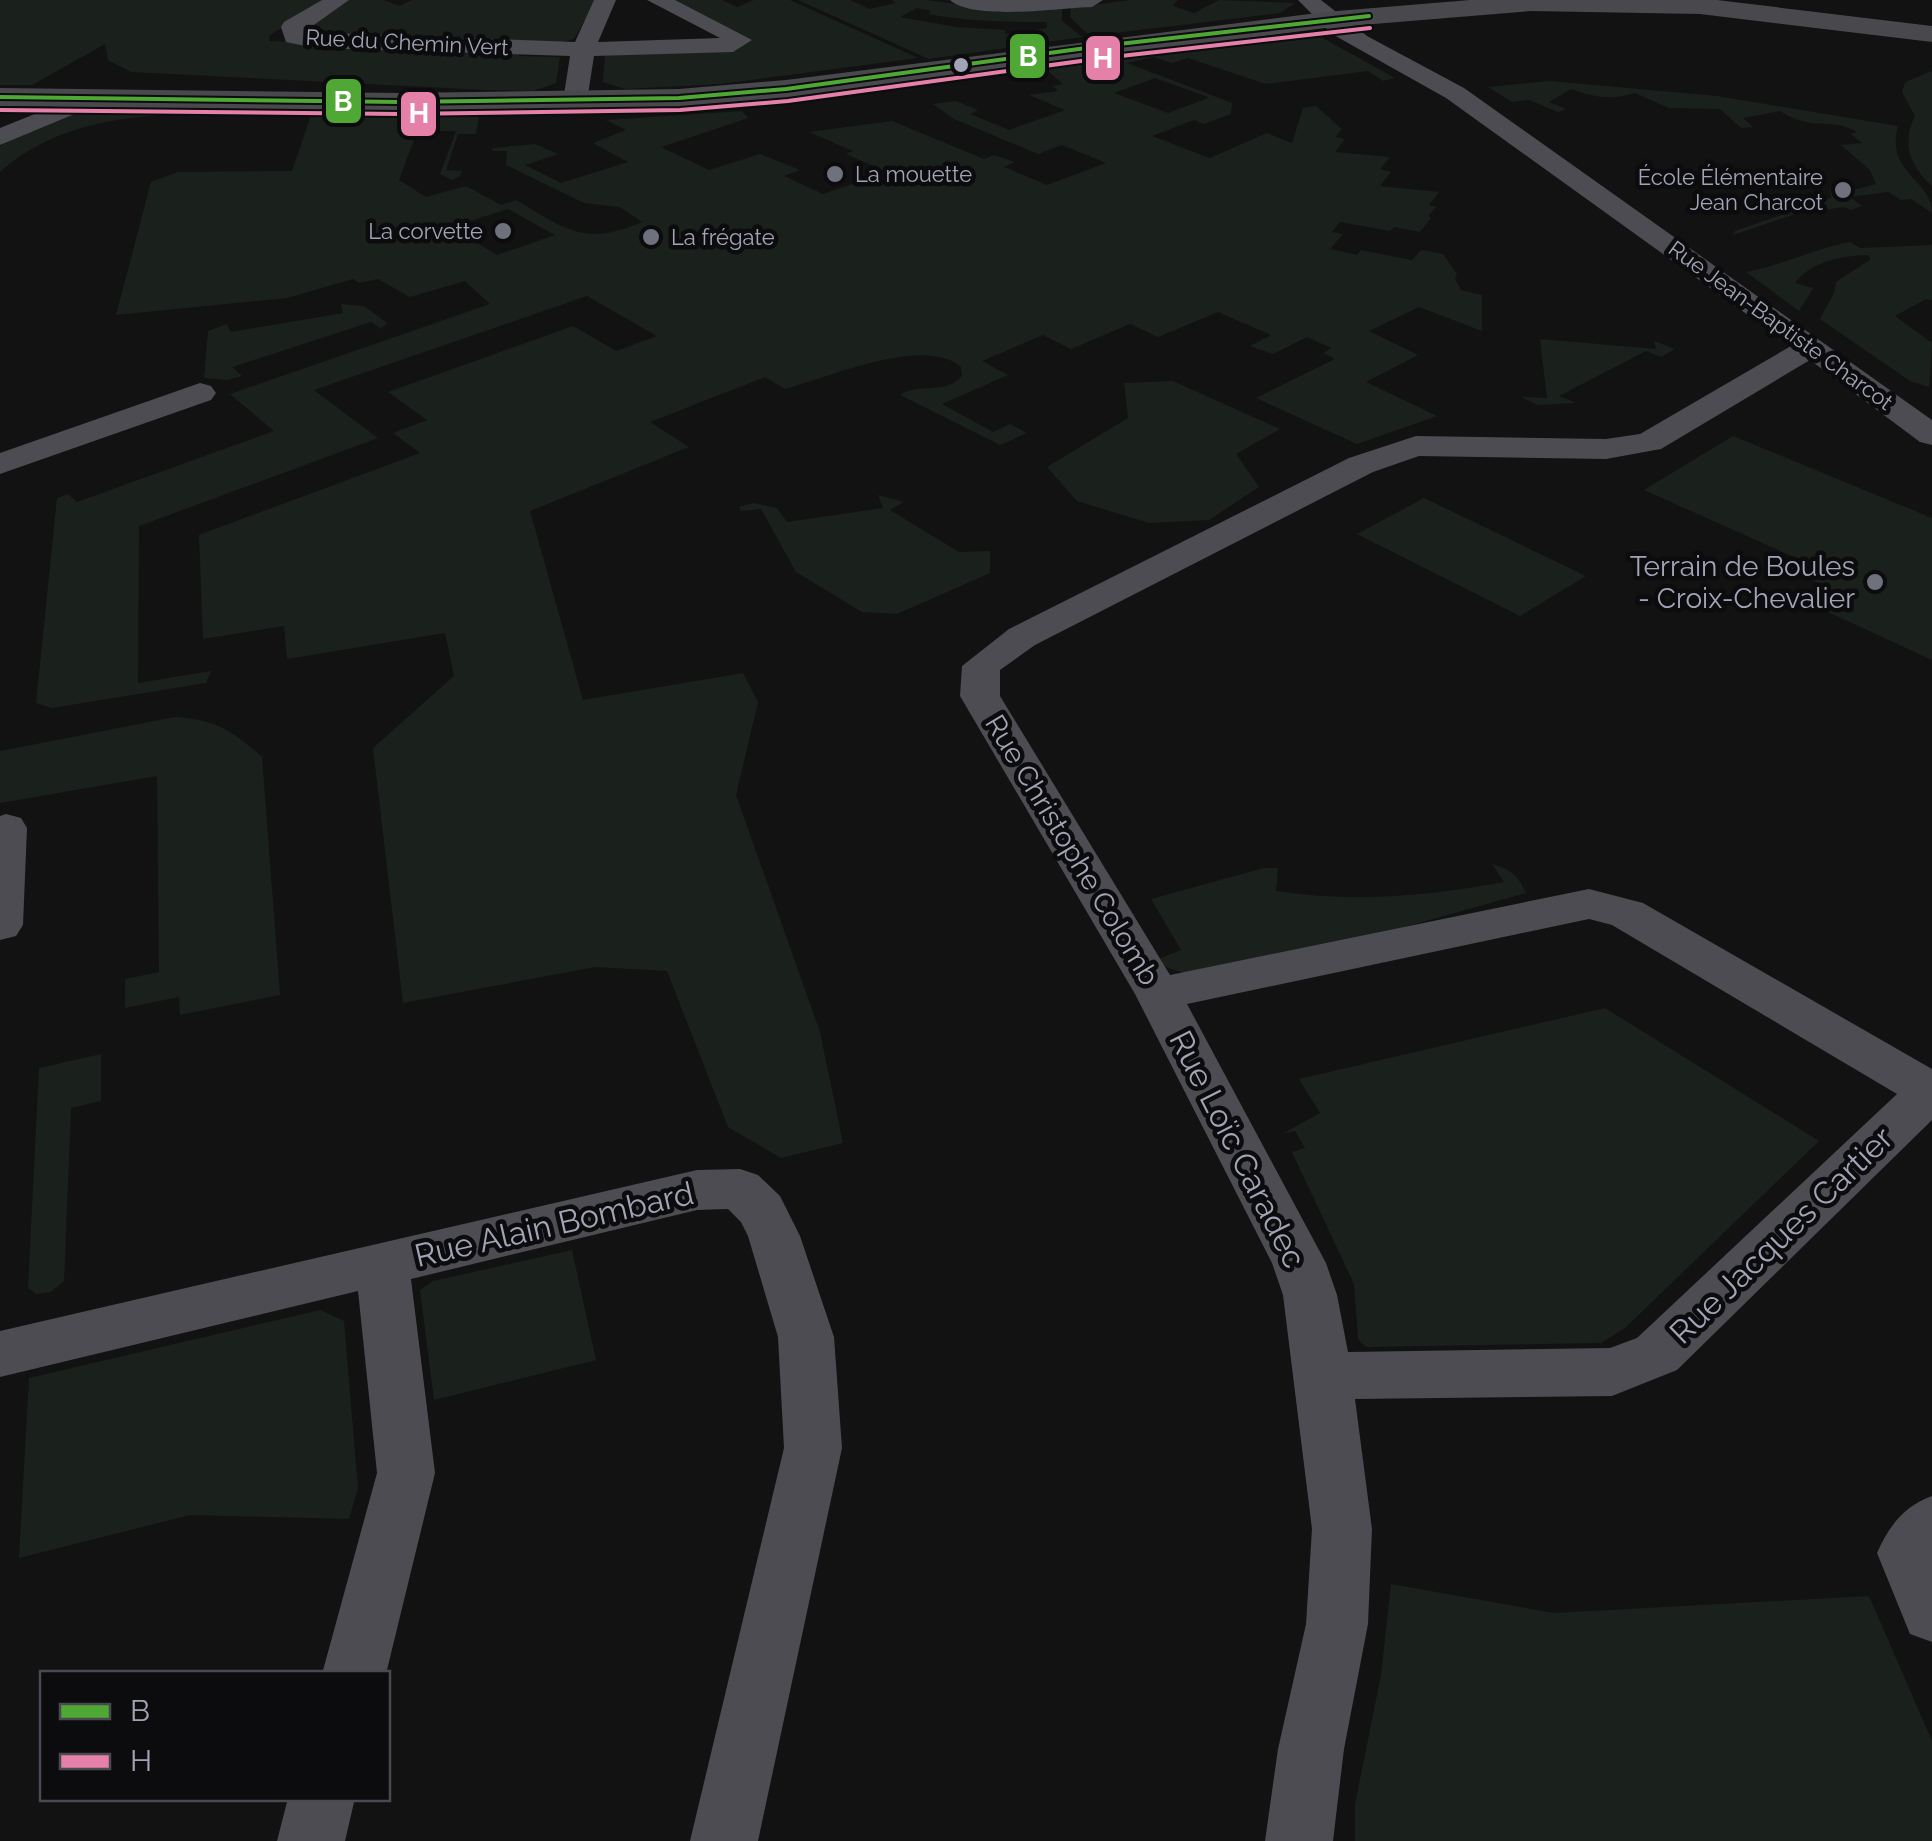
<svg xmlns="http://www.w3.org/2000/svg" width="1932" height="1841" viewBox="0 0 1932 1841" font-family="Raleway,sans-serif">
	<style>
		.green { fill: #1a211c; fill-rule: evenodd }
		.lines { fill: none; stroke-linecap: round; stroke-linejoin: round }
		.minor { fill: #4c4c52; fill-rule: evenodd }
		.major { fill: #48484d; fill-rule: evenodd }
		.bus-1-casing { stroke: #0c0c0e; stroke-width: 8 }
		.bus-2-casing { stroke: #0c0c0e; stroke-width: 8 }
		.bus-1 { stroke: #4fa833; stroke-width: 4 }
		.bus-2 { stroke: #e580a9; stroke-width: 4 }
		.bus-dot { fill: #a1a4b5; stroke: #0c0c0e; stroke-width: 4 }
		.poi-dot { fill: #6f717c; stroke: #0c0c0e; stroke-width: 4 }
		.labels { text-anchor: middle; dominant-baseline: central; stroke-width: 9; stroke-linejoin: round; paint-order: stroke }
		.far-street-label { font-size: 22px; fill: #a1a4b5; stroke: #0c0c0e }
		.far-poi-label { font-size: 22px; fill: #a1a4b5; stroke: #0c0c0e; text-anchor: start }
		.poi-label { font-size: 28px; fill: #a1a4b5; stroke: #0c0c0e; text-anchor: end }
		.street-label { font-size: 28px; fill: #a1a4b5; stroke: #0c0c0e }
		.near-street-label { font-size: 32px; fill: #a1a4b5; stroke: #0c0c0e }
		.line-badge { stroke: #0c0c0e; stroke-width: 4 }
		.badge-label { font-size: 28px; text-anchor: middle; font-weight: bold; fill: #fff }
	</style>
	<rect width="100%" height="100%" fill="#121212"/>
	<!-- green -->
	<path class="green" d="M0,0h328l-58,35 -1,6 252,10 -2,5 41,1 -4,26 -23,8 -47,-1 -355,-18 -23,-12 -3,-16 -73,41h-32z
		M348,0h36l15,6 13,-6h184l-22,39 -19,5 -251,-13z
		M670,0h52l15,7 17,-7h36l128,58 -197,26 -96,5 -22,-7 2,-27 145,-15z
		M798,0h52l19,9 27,-6 -4,-3h35l66,9h69v12l20,16 -153,22zM917,8l14,3 -3,3c33,7 83,8 118,8l1,6 -42,6v-4l-49,-3 -56,-10z
		M1130,0h48l-5,6 21,7 25,-13 76,3 -15,10 -190,23 -20,-19 1,-9z
		M1321,37l74,41 -12,3 -15,-10 -102,13 -78,-26 -16,5 -19,-6 -26,6 105,40 -1,11 -27,10 -10,-4 -42,16 58,22 57,-25 25,10 11,-35 13,-2 26,23 -7,8 10,2 -10,13 55,5 -10,12 11,3 -11,14 59,6 -10,13 7,2 -8,9 3,2 -11,14 -26,-5 -4,4 -50,-9 -8,10 11,2 -13,15 27,6 4,-5 51,10 9,-10 22,4 14,20 -2,5 6,11 21,5v36l-63,-24 -50,24 49,24 -52,27 71,34 -80,28 -101,-46 79,-39 -11,-6 7,-5 -24,-11 -34,17 -23,-8 21,-11 -53,-23 -60,25 -28,-13 -59,25 -28,-14 -61,26 26,14 -66,29 51,28 17,-8 17,9 -27,12 -100,-50c20,-13 43,1 62,-19l-1,-9c-37,-32 -133,11 -176,22l-20,-12 -115,45 39,25 -159,64 53,189 160,-27 15,29 -22,93 84,237 23,111 -62,15 -53,-31 -61,-156 -72,-4 -192,36 -30,-255 81,-72 -9,-43 -158,26 -3,-33 -81,13 -4,-104 221,-82 -27,-20 34,-13 -39,-28 185,-66 43,25 41,-15 -70,-40 -273,94 64,48 -239,88 -1,157 73,-12 -5,12 -154,25 -16,-5 21,-205 11,-4 9,8 197,-71 -44,-37 260,-90 -25,-23 -55,16 -32,-18 -19,4 -6,-4 -66,19 -171,17 35,-133 27,-10 114,-1 18,-53 27,-10 144,-2 -5,28h-18l-12,36 16,1 -2,5 -8,4 -12,-6 16,-43h-19l-4,4 -18,2 -16,43 27,17 40,-11 35,19 15,-5c49,29 69,47 126,22l-22,-15 -36,-4 -78,-38 1,-14h-15l1,-3 42,-4 23,10 -33,11 36,18 67,-21 -35,-19 33,-13 -20,-10 136,-9 6,7 -87,29 48,23 51,-16 40,16 -16,6 39,18 64,-22 -41,-18 7,-3 -44,-19 83,-11 92,38 10,-4 21,7 -11,5 43,18 59,-22 -44,-18 -24,9 -86,-36 -19,-14 23,-3 22,9 -8,4 39,16 56,-20 -36,-15 29,-4 -5,-5 10,-2 -20,-17zM1155,78l53,19v1l-40,15 -54,-20zM508,209l47,26 -58,20 -46,-28z
		M1932,71v115c-22,-20 -31,-42 -17,-70l-13,-24 3,-10z
		M1550,81l167,15 181,30c-13,48 34,53 34,87l-21,-14 -10,1 -13,-8 -38,5 12,9 -12,4 -6,-3 -49,7 -62,21 2,-4 96,-33 -1,-10 28,1 18,-5 -6,-14 -29,-25 21,-2 -11,-9 6,-2c-23,-15 -45,0 -77,-21l-37,7 10,9 -12,1 -21,-19 -51,-1 -34,-15c-23,7 -40,5 -64,-4l-22,13 17,7 -8,3 -29,-12 -17,2 -24,-15z
		M98,107h182l12,4 2,5c-96,-2 -217,-14 -294,56v-26c28,-19 64,-35 98,-39z
		M1850,242l10,6 72,-3v55l-6,-1 -31,17 37,27 -3,44 -19,-6 -90,-62 14,-26 2,-11 35,-23 -3,-4c-27,1 -56,6 -73,28l18,5 -14,23 -53,-39c37,-7 67,-23 104,-30z
		M341,304l23,2 23,17 -6,6 -10,-7 -139,45 10,9 -15,4 -23,-2 4,-47 19,-7 4,8 112,-19z
		M1540,339l116,10 -2,-8 21,8 -14,8 -15,-6 -87,45 17,7 -38,2 -17,-8 26,1z
		M1173,381l107,48 -44,25 23,33 -50,33 -60,3 -72,-22 -30,-34 81,-49 -4,-35z
		M1733,436l199,82v142l-104,-48 20,-15 -62,-29 10,-10 -152,-68z
		M878,495l26,7 -14,8 69,42 31,-1v22l-93,41 -35,-2 -66,-40 -35,-63 -20,2 -2,-4 15,-4 23,5 10,14 96,-14z
		M1424,498l162,78 -66,40 -163,-82z
		M175,717c42,3 56,13 87,40l18,238 -100,20 -1,-18 -54,11v-29l34,-7 -2,-196 -157,27v-52z
		M1492,864c18,5 26,11 34,29l-222,62 -111,21 -42,-14 30,-12 -30,-51 113,-31h14l-2,23c78,12 151,5 228,-9z
		M1605,1008l214,133 -194,187 -24,15 -235,4 -8,-8 -4,-55 -62,-132 13,-4 -10,-17 -13,3 38,-21 -21,-34z
		M101,1054v47l-30,7 -7,173 -13,11 -15,2 -8,-6 11,-220z
		M572,1250l24,110 -162,40 -14,-110 13,-9z
		M320,1310l24,11 14,167 -9,31 -159,-4 -171,43 10,-180z
		M1391,1584l163,29 315,-17 63,145v100h-577v-37l26,-129z"/>
	<g class="lines">
		<!-- minor -->
		<path class="minor" d="M322,0h27l-45,32 271,10 19,-42h22l-18,42 122,-4 -73,-38h28l77,40 -19,12 -139,4 -7,45 -12,7 -12,-7 7,-45 -255,-8 -29,-6 -5,-15 3,-5z
			M950,0h153l-11,7c-32,1 -119,14 -142,-7z
			M1298,0h23l46,36 97,52 468,332v25l-12,-3 -110,-82 -149,89 -55,10 -187,-3 -46,16 -338,173 -35,25v26l170,279 419,-86 54,14 289,166v51l-255,250 -65,26 -257,3 17,130 -4,95 -24,125 -11,92h-68l13,-92 28,-125 6,-95 -29,-234 -11,-32 -137,-269 -175,-298 2,-30 47,-37 340,-171 67,-22 190,3 34,-5 151,-88 -345,-248 -114,-64zM1589,919l23,6 285,169 -260,244 -27,10 -262,4 -11,-57 -11,-32 -139,-259z
			M92,91l12,7 -3,5 -101,42v-17z
			M200,383l11,3 5,7 -5,7 -211,74v-21z
			M6,814l15,4 6,10 -4,97 -7,11 -16,4v-124z
			M740,1169l18,6 22,21 20,40 34,101 8,111 -84,393h-68l94,-393 -6,-111 -30,-101 -7,-14 -13,-13 -31,1 -286,69 24,194 -49,201h-64l55,-201 -19,-182 -358,86v-46l697,-161z
			M1932,1496v146l-22,-8 -33,-81c12,-27 27,-47 55,-57z
			M288,1798h67l-10,43h-68z"/>
		<!-- major -->
		<path class="major" d="M1470,0h247l215,26v16l-232,-28 -169,-3 -206,17 -539,70 -107,9 -278,4 -401,-5v-18l401,5 278,-4 107,-9 539,-68z"/>
		<defs>
			<path id="bus-1" d="M0,97l401,5 278,-4 107,-9 315,-43 268,-30"/>
			<path id="bus-2" d="M0,110l401,4 279,-4 108,-9 315,-43 267,-30"/>
		</defs>
		<!-- bus-1 casing -->
		<use href="#bus-1" class="bus-1-casing"/>
		<!-- bus-2 casing -->
		<use href="#bus-2" class="bus-2-casing"/>
		<!-- bus-1 -->
		<use href="#bus-1" class="bus-1"/>
		<!-- bus-2 -->
		<use href="#bus-2" class="bus-2"/>
	</g>
	<!-- markers -->
	<circle class="bus-dot" cx="961" cy="65" r="9"/>
	<g class="poi-dot">
		<circle cx="835" cy="174" r="10"/>
		<circle cx="1843" cy="190" r="10"/>
		<circle cx="503" cy="231" r="10"/>
		<circle cx="651" cy="237" r="10"/>
		<circle cx="1875" cy="582" r="10"/>
	</g>
	<g class="labels">
		<!-- far-street labels -->
		<g class="far-street-label">
			<text transform="translate(407 42) rotate(3)">Rue du Chemin Vert</text>
			<text transform="translate(1781 325) rotate(36)">Rue Jean-Baptiste Charcot</text>
		</g>
		<!-- far-poi labels -->
		<g class="far-poi-label">
			<text x="855" y="174">La mouette</text>
			<text x="1823" y="177" text-anchor="end">École Élémentaire<tspan x="1823" dy="25">Jean Charcot</tspan></text>
			<text x="483" y="231" text-anchor="end">La corvette</text>
			<text x="671" y="237">La frégate</text>
		</g>
		<!-- poi labels -->
		<g class="poi-label">
			<text x="1855" y="566">Terrain de Boules<tspan x="1855" dy="32">- Croix-Chevalier</tspan></text>
		</g>
		<!-- street labels -->
		<g class="street-label">
			<text transform="translate(1072 850) rotate(59)">Rue Christophe Colomb</text>
		</g>
		<!-- near-street labels -->
		<g class="near-street-label">
			<text transform="translate(1238 1149) rotate(63)">Rue Loïc Caradec</text>
			<text transform="translate(554 1224) rotate(-13)">Rue Alain Bombard</text>
			<text transform="translate(1781 1235) rotate(-44)">Rue Jacques Cartier</text>
		</g>
	</g>
	<g class="line-badge">
		<rect x="1008" y="32" width="39" height="48" rx="10" fill="#4fa833"/>
		<rect x="1084" y="34" width="38" height="48" rx="10" fill="#e580a9"/>
		<rect x="324" y="77" width="39" height="48" rx="10" fill="#4fa833"/>
		<rect x="399" y="90" width="39" height="48" rx="10" fill="#e580a9"/>
	</g>
	<g class="badge-label">
		<text x="1028" y="66">B</text>
		<text x="1103" y="68">H</text>
		<text x="343" y="111">B</text>
		<text x="419" y="123">H</text>
	</g>
	<!-- legend -->
	<rect x="40" y="1671" width="350" height="130" fill="#0c0c0e" stroke="#484951" stroke-width="2.5"/>
	<rect x="60" y="1704" width="50" height="15" fill="#4fa833" stroke="#484951" stroke-width="2.5"/>
	<text x="130" y="1721" font-size="30" fill="#a1a4b5">B</text>
	<rect x="60" y="1754" width="50" height="15" fill="#e580a9" stroke="#484951" stroke-width="2.5"/>
	<text x="130" y="1771" font-size="30" fill="#a1a4b5">H</text>
</svg>
